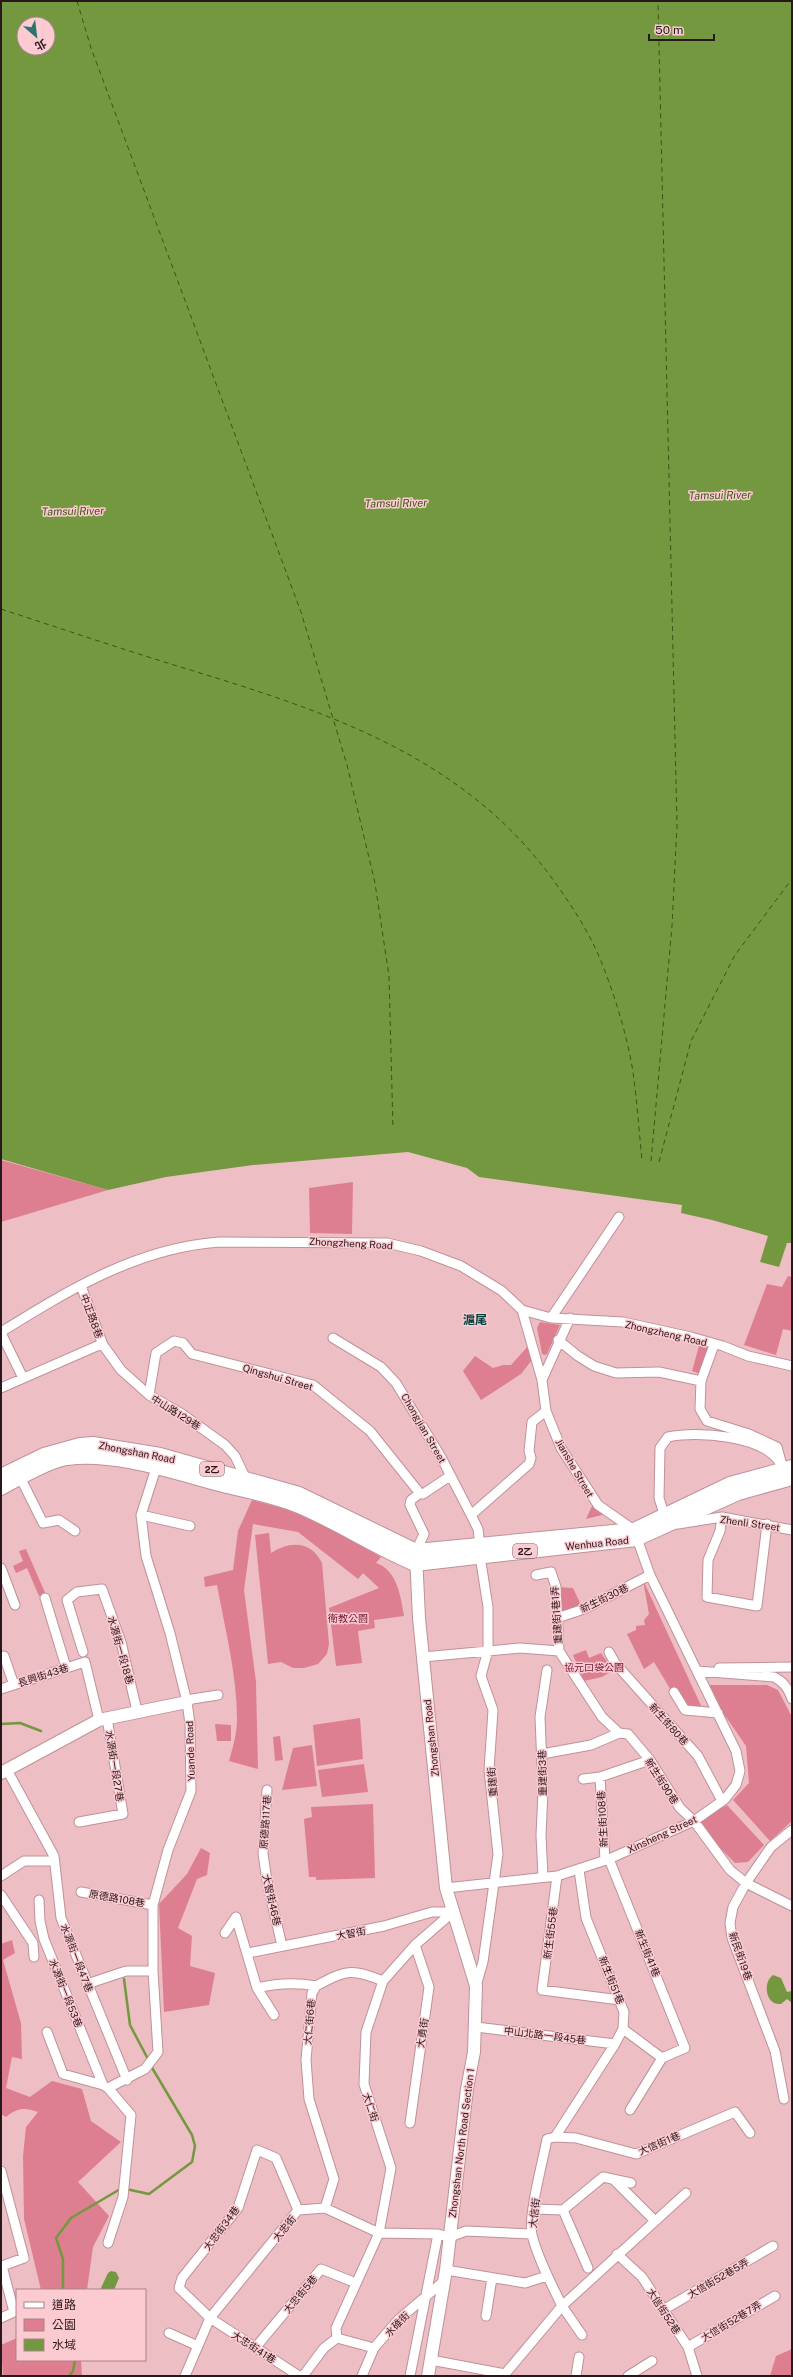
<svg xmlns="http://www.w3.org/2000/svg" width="793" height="2377" viewBox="0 0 793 2377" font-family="'Public Sans','Noto Sans TC',sans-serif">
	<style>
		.green { fill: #dd7f91 }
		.water { fill: #73983f; fill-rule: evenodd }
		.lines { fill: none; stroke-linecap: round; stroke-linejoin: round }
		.stream { stroke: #73983f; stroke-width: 2.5 }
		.ferry { stroke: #3b5415; stroke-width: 1; stroke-dasharray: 5 4; stroke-linecap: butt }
		.street-casing { stroke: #bf9198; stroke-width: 11 }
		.secondary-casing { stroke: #bf9198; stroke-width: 14 }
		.primary-casing { stroke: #bf9198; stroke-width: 16 }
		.street { stroke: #fff; stroke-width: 9 }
		.secondary { stroke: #fff; stroke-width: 12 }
		.primary { stroke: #fff; stroke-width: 14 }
		.labels { text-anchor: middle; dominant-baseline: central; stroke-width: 3; stroke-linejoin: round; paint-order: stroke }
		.shield { fill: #fccbd2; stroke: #684e52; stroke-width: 1 }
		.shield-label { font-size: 9px; font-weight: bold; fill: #29181b }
		.street-label { font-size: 10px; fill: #29181b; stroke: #fccbd2 }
		.park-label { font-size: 10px; fill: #711732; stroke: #fccbd2 }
		.water-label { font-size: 11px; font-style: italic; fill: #3b5415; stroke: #fccbd2 }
		.quarter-label { font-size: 12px; font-weight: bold; fill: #00413e; stroke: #fccbd2 }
	</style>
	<rect width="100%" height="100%" fill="#eebec5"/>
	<!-- green -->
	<path class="green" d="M1,1160l107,30 -107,32z
		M353,1182l-1,52 -42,-1 -1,-45z
		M788,1276l4,1v54l-9,-2 -7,26 -32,-10 23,-61 15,3z
		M540,1322l20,3 -13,29 -2,1 -3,-1 -5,-26z
		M700,1342l9,2 -9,30 -8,-3z
		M529,1345l3,15 -11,14 -40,26 -18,-29 12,-15 18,12 10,-3h8z
		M252,1500l55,15 74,42 -5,6c21,7 25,34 28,53l-30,4 1,8 -17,3 4,32 -26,3 -7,-58 50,-20 -16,-15 -5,6 -60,-47 -45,-8 -9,66 12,92 2,87 -29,-8c4,-14 8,-28 8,-42 0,-44 -12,-90 -20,-134l-12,2 -1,-10 29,-7 5,-39z
		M592,1506l14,8 -20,5z
		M269,1533l2,20c18,-12 40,-13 51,10l7,81 -2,10 -9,10 -14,4h-11l-12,-6 -13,2 -13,-129z
		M26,1549l20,46 -7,1 -12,-28 -11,5 -3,-7 10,-5 -4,-10z
		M643,1580l61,132 -15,-2 -11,-8 -24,-40 -10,7 -17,-35 9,-4v-4l9,-1 -1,-5 5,-6z
		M558,1587l15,1 8,17 -22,8z
		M586,1650l3,8 12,-5 12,17 -11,7 -18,4 -11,-26z
		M704,1685h63l11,5 14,27v104l-22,20 -37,-41 16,-17 -3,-37z
		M360,1718l3,41 -46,7 -4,-41z
		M215,1724l16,1v16h-14z
		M280,1736l3,24 -8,1 -2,-24z
		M312,1745l5,41 -35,4 11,-42z
		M364,1764l4,28 -46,5 -4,-27z
		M373,1804l2,74 -59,2v-3h-7l-5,-58 8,-2 -1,-10z
		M727,1805l37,40 -16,17 -13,1 -40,-40z
		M201,1848l9,5 -3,22 -10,4 -19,49 14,8 -2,30 25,7 -6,32 -45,7 -5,-108 28,-30z
		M12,1940l3,13 -12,7 18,63 1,36 -10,-2 -6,31 24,9 22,-16 30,8 9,32 30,21 -43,40 31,34 -16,31 -6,43h-46l-17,-71 -1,-63 3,-29 12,-15c-14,-5 -21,-4 -32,5l-5,-3v-170z
		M17,2338v22h64l1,16h-79l-2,-31z
		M792,2349v27h-22l6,-20z"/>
	<!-- water -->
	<path class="water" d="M1,1h791v1242h-5l-8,24 -19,-5 8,-26 -56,-16 -31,-7 1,-8 -203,-28 -12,-9 -59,-16 -155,13 -87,12 -58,13 -107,-31zM24,24h24v24h-24z
		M773,1975l8,3 6,14 5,-1v12l-5,-4 -6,5c-15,2 -19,-21 -8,-29z
		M111,2271l5,1 3,6 -5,12h-14l8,-17z"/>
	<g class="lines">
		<!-- stream -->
		<path class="stream" d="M1,1724l19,-1 21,8
			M124,1979l6,46 19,36
			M126,2189l23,5 43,-32 3,-16 -3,-11 -41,-69
			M63,2290v-31l-7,-21 15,-20 51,-30
			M69,2376l4,-5 2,-11"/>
		<!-- ferry -->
		<path class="ferry" d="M77,1l14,47 210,564 46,153 28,118 14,93 4,153
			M1,609c58,19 115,38 173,56 144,44 287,87 380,216 18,25 35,51 47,80 14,35 26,74 32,111 4,29 6,59 9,88
			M651,1161l21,-235 5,-101 -19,-824
			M659,1162l32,-121 44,-86 57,-76"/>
		<defs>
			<path id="street" d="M81,1286l22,59 18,25 28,25 33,19 43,31 10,11 11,23
				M551,1318l68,-101
				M1,1332c68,-42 136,-84 218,-90l168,1 34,8 40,15 41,25 20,19 29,8 72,4 68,15 32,9 25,10 44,10
				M1,1333l22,45
				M333,1338l48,29 15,16 45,74 30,58 7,14 2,17
				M558,1340l20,16 16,10 22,7 43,-1 42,9 -1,28 7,12 42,13 28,13 6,22
				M542,1380l28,-62
				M701,1381l13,-36
				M1,1388l96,-42 6,-1
				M149,1395l7,-42 18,-12 9,2 9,11 121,31 57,46 48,60 1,3 -8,6 -1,5 14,29 -8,17
				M20,1477l23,46 16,-3 16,11
				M419,1494h4l27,-18
				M664,1514l-5,-16 1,-50 8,-11c29,-6 95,-2 112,26
				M141,1515l49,11
				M471,1515l58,-51 2,-6 -2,-7 3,-29 14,-11
				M722,1517l-2,14 -12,29 -1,37 50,9 10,-82
				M678,1524l44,-7 70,13
				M1,1568l14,37
				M45,1598l21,69
				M557,1618l27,-9 66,-34
				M559,1651l43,66 17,16
				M83,1652l-16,-52 10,-8 25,-3 19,53 16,69
				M609,1652l6,11 83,93 24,45
				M4,1656l10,29
				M423,1657l97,-9 39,3 -3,-64 -5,-15 -15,3
				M719,1668l73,-1
				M698,1671l76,6c10,5 14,11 18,22
				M1,1689l84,-27 14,58
				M674,1692l11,18 33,3
				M186,1700l32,-5
				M542,1754l49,-9 28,-12 9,1 22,26 30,48 14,13 36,49 16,13 46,23
				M7,1770l47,86 7,62 66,162
				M600,1777l5,83
				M583,1779l17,-2 50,-17
				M267,1790l-4,64 4,27 15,65
				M79,1822l44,-8 -16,-96
				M609,1859l76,189 -23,10 -39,-29
				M1,1876l23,-15h30
				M557,1876l-15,114 78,10
				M543,1877l-2,-42 2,-44 -3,-74 7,-47
				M446,1888l111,-12 52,-17 85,-38 31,-22 11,-14 4,-14 -4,-20 -86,-176 -16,-45 -36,-25 -37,-57 -15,-37 -4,-31 -20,-70
				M81,1892l72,13
				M1,1895l32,48 1,14
				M39,1900l1,21 4,18 59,146
				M236,1917l21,71
				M225,1933l11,-16
				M248,1953l136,-27 48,-14h21
				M87,1984l39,-13h27
				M316,1986c30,-16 35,-18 67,-5
				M476,1986l7,-24 15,-108 -9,-84 4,-60 -12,-34 7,-26v-43l-8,-51
				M274,2015l-17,-27c21,-5 38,-6 59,-2l-4,7 -6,67 3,39 25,80 -9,29
				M476,2027l139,17
				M47,2032l16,42 40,11 5,3 37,-19 13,-17 -5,-81v-66l15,-55 23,-59 -1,-67 -3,-22 -17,-69 -24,-77 -5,-41 17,-53
				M784,2099l-9,-48 -43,-113 -2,-15 3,-16 13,-24 25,-36 21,-17
				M630,2110l32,-52
				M410,2123l19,-136 -14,-42
				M555,2137l21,1 60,16 99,-42 15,21
				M1,2171l23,87 -22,8 12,46 -13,6
				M614,2180l40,40
				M534,2209l29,1 40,-33 28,6
				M298,2210l-22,-52 -19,-8 -19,58 -56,70 -3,10 31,30 89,58
				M563,2210l25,58
				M108,2243l15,-46 8,-82 -23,-27
				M617,2254l25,23 46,70 9,29
				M446,2270l79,13 22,-7
				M663,2310l110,-64
				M486,2316l6,-38
				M169,2333l29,13
				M582,2335l-20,-29 124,-113
				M337,2338l-1,-10 43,-95 12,-65 -27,-84 2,-52 17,-51 32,-36 38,-33
				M337,2338l37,10
				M688,2347l87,-51
				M255,2348l66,-79 35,14
				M431,2360l74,14 57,-68c-11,-23 -24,-47 -30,-71 -4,-20 11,-74 15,-96l8,-2 60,-93 8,-15 1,-17 -38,-94 -7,-48
				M185,2376l25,-58 88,-108 27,-2 54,25 59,1 12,3 16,-6 66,3
				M303,2376l21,-28 13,-10
				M362,2376l12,-28 24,-28 46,-39
				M410,2376l28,-142
				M576,2376l3,-19
				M628,2376l24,-15"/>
			<path id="secondary" d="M416,1555l3,63 27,270 30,98 -2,66 -7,37 -21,181 -18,106
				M1,1773l98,-53 88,-18"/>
			<path id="primary" d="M1,1476l43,-21 36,-10 13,-1 67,11 139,39 117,57 218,-21 96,-46 62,-17
				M1,1488c16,-9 48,-28 66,-30 47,-7 110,15 156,27 25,6 52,11 76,21 40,17 76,41 116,58l221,-25 102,-46 54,-15"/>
		</defs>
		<!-- street casing -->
		<use href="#street" class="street-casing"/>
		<!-- secondary casing -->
		<use href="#secondary" class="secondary-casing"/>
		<!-- primary casing -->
		<use href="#primary" class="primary-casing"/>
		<!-- street -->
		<use href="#street" class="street"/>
		<!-- secondary -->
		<use href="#secondary" class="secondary"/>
		<!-- primary -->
		<use href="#primary" class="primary"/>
	</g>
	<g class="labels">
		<!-- shield labels -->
		<g class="shield">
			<rect x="200" y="1462" width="24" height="14" rx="3"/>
			<rect x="513" y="1544" width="24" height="14" rx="3"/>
		</g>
		<g class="shield-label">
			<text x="212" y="1469">2乙</text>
			<text x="525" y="1551">2乙</text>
		</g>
		<!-- street labels -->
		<g class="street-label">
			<text transform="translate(351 1243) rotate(3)">Zhongzheng Road</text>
			<text transform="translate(92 1316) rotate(70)">中正路8巷</text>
			<text transform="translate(666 1333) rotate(13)">Zhongzheng Road</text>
			<text transform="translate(278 1377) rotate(16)">Qingshui Street</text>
			<text transform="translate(176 1412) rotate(32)">中山路129巷</text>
			<text transform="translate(424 1428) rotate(60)">Chongjian Street</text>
			<text transform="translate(137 1452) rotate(11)">Zhongshan Road</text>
			<text transform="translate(575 1468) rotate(60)">Jianshe Street</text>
			<text transform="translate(750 1523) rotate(8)">Zhenli Street</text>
			<text transform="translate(597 1543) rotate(-6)">Wenhua Road</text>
			<text transform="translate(604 1598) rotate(-26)">新生街30巷</text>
			<text transform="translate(556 1615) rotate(-94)">重建街1巷1弄</text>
			<text transform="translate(121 1650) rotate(74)">水源街一段18巷</text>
			<text transform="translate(43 1675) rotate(-18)">長興街43巷</text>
			<text transform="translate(669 1724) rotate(48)">新生街80巷</text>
			<text transform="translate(431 1738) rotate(-96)">Zhongshan Road</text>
			<text transform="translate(190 1751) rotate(-92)">Yuande Road</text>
			<text transform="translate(115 1766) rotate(81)">水源街一段27巷</text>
			<text transform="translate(542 1773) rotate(-91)">重建街3巷</text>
			<text transform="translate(662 1781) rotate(57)">新生街90巷</text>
			<text transform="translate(492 1782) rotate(-95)">重建街</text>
			<text transform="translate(602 1819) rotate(-93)">新生街108巷</text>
			<text transform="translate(265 1822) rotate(-86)">原德路117巷</text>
			<text transform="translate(662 1834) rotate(-25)">Xinsheng Street</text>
			<text transform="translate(117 1898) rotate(10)">原德路108巷</text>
			<text transform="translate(272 1900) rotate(77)">大智街46巷</text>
			<text transform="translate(351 1933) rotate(-11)">大智街</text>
			<text transform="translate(550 1933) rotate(-83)">新生街55巷</text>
			<text transform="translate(648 1953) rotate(68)">新生街41巷</text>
			<text transform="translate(741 1956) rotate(71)">新民街19巷</text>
			<text transform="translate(77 1958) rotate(69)">水源街一段47巷</text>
			<text transform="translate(612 1980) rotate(68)">新生街51巷</text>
			<text transform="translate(66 1993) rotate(68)">水源街一段53巷</text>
			<text transform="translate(309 2022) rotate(-85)">大仁街6巷</text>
			<text transform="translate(422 2033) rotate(-82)">大勇街</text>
			<text transform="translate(545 2035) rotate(7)">中山北路一段45巷</text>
			<text transform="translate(371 2107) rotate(72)">大仁街</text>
			<text transform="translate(461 2143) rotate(-83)">Zhongshan North Road Section 1</text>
			<text transform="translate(659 2143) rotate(-23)">大信街1巷</text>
			<text transform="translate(534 2213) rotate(-83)">大信街</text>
			<text transform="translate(221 2228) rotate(-53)">大忠街34巷</text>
			<text transform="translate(284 2228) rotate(-51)">大忠街</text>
			<text transform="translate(718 2278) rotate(-30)">大信街52巷5弄</text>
			<text transform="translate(300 2294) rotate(-50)">大忠街5巷</text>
			<text transform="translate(664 2311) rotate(57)">大信街52巷</text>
			<text transform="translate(731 2321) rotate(-31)">大信街52巷7弄</text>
			<text transform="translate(397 2324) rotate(-45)">水碓街</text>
			<text transform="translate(254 2347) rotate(33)">大忠街41巷</text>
		</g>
		<!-- park labels -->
		<g class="park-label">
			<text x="348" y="1618">衛教公園</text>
			<text x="594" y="1667">協元口袋公園</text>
		</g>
		<!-- water labels -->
		<g class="water-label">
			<text transform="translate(720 495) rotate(-1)">Tamsui River</text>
			<text transform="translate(396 503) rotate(-1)">Tamsui River</text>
			<text transform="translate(73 511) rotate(-1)">Tamsui River</text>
		</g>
		<!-- quarter labels -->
		<g class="quarter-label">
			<text x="475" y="1320">滬尾</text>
		</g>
	</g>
	<!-- border -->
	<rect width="793" height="2377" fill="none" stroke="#29181b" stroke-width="4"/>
	<!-- legend -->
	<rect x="16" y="2289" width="130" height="72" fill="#fccbd2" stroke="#a88389"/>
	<rect x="24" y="2302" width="20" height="6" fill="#ffffff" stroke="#a88389"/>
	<text x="52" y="2309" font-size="12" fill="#29181b">道路</text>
	<rect x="24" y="2319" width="20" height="12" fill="#dd7f91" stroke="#a88389"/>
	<text x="52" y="2329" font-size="12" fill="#29181b">公園</text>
	<rect x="24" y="2339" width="20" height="12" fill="#73983f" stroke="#a88389"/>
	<text x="52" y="2349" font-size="12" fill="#29181b">水域</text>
	<!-- north arrow -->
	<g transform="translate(36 36) rotate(152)"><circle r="19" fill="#fccbd2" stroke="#a88389"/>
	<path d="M0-3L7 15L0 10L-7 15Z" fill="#2a736e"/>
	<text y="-6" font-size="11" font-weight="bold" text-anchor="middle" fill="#29181b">北</text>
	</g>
	<!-- scale -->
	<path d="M649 34v6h65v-6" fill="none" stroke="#29181b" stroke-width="2"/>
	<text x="655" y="34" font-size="12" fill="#29181b" stroke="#fccbd2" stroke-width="3" paint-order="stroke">50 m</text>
</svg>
